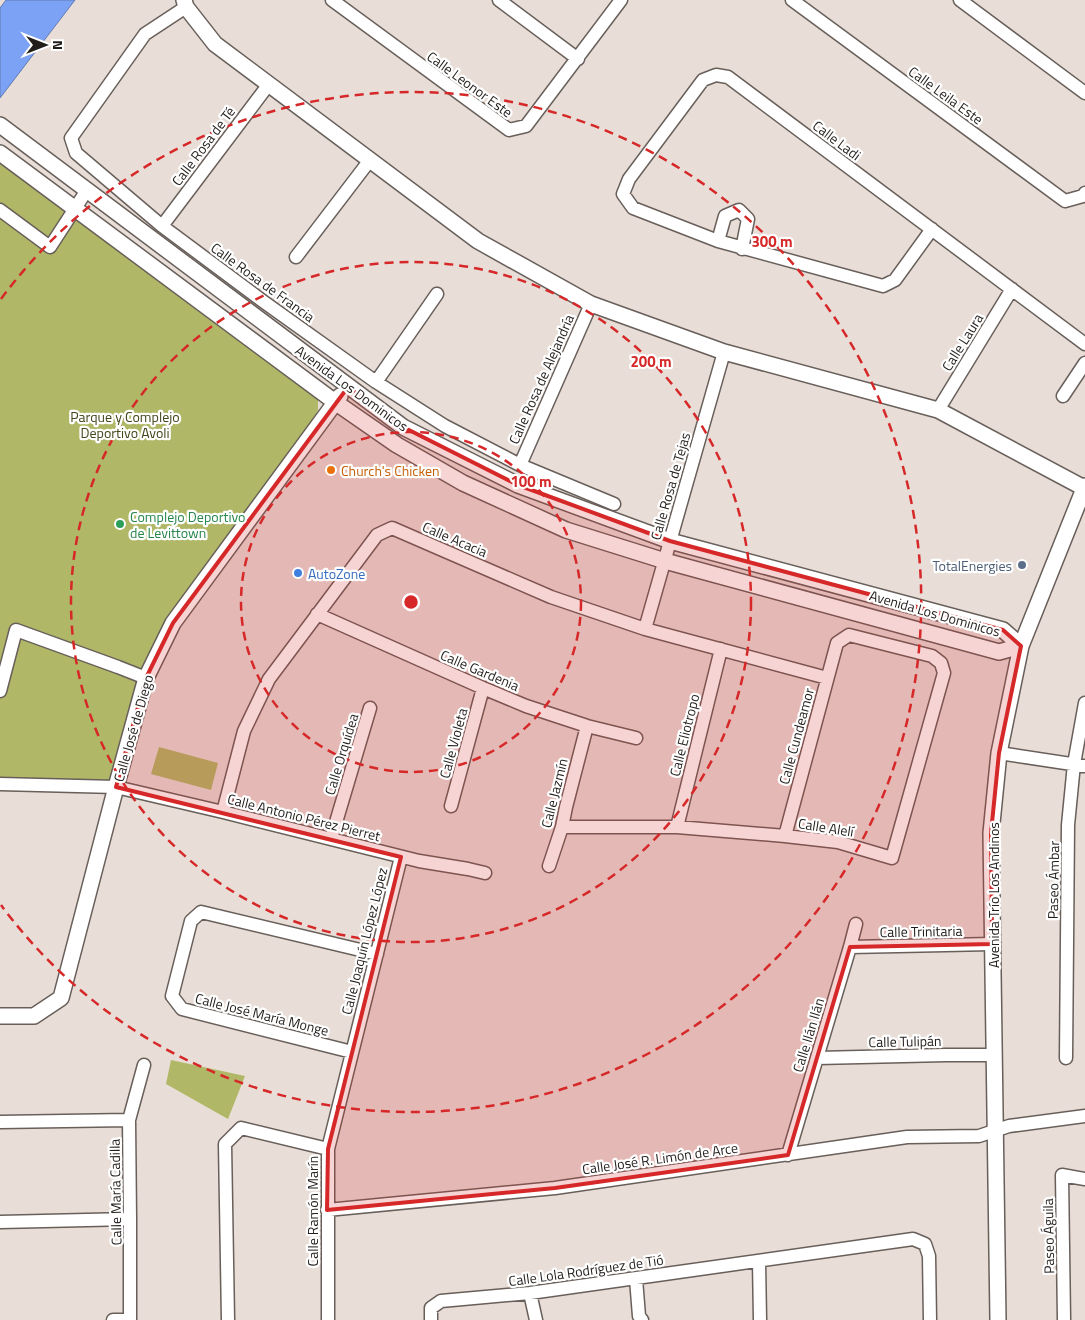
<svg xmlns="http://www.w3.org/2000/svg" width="1085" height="1320" viewBox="0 0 1085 1320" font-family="'Titillium Web',sans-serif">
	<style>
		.green { fill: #b0b867 }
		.water { fill: #7ca2f5; stroke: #617ab4 }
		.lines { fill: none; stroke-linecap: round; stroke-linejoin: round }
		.minor-casing { stroke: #685f5a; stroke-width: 15 }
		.tertiary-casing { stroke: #685f5a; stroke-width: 18 }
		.minor { stroke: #fff; stroke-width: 12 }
		.tertiary { stroke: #fff; stroke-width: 15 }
		.marked { fill: #d62828; fill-opacity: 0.2; stroke: #d62828; stroke-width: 4; stroke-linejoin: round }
		.ring { fill: none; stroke: #d62828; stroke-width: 2.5; stroke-dasharray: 9 6 }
		.food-dot { fill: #e8710a; stroke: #fff; stroke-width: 2 }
		.leisure-dot { fill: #2e9e5b; stroke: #fff; stroke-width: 2 }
		.service-dot { fill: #5c6f8a; stroke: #fff; stroke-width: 2 }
		.shop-dot { fill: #3f7fe0; stroke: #fff; stroke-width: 2 }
		.labels { text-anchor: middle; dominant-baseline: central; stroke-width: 4.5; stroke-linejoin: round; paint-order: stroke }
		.street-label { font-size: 14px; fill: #211d1b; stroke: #fff }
		.park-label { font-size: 14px; fill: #43461b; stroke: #fff }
		.food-label { font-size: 14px; fill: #c56008; stroke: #fff; text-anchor: start }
		.leisure-label { font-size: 14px; fill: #27864d; stroke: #fff; text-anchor: start }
		.service-label { font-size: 14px; fill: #4e5e75; stroke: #fff; text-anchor: end }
		.shop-label { font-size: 14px; fill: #366cbe; stroke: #fff; text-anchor: start }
		.centre { fill: #d62828; stroke: #fff; stroke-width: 2.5 }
		.ring-label { font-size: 15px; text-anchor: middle; font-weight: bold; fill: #d62828; stroke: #fff; stroke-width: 4.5; stroke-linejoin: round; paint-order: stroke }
	</style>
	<rect width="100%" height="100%" fill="#e8ddd7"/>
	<!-- green -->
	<path class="green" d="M0,155l308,230 10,14v11l-9,17 -139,195 -61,162 -14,9 -95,-2z
		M159,747l59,16 -7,27 -60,-16z
		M171,1060l74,16 -17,43 -62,-35z"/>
	<!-- water -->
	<path class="water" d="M6,0h69l-75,98v-90z"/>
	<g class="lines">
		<defs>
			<path id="minor" d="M332,0l177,130 17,-4 95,-126
				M499,0l79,59
				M792,0l273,201 18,-5 2,-3
				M960,0l125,93
				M186,7l-41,27 -74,104 5,15 86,73 102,76 112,80 69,44 75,39 94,39
				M0,210l50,37 37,-57
				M162,226l107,-142
				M932,229l-37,51 -12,6 -165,-45 -85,-33 -10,-14 6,-15 74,-99 13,-5 12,2 357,267
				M718,241l7,-25 14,-6 9,9 -6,30
				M296,257l74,-97
				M376,382l61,-88
				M1063,396l22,-33
				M938,410l74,-121
				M520,465l71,-161
				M317,614l166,74 43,18 61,20 49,12
				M645,629l79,-277
				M0,691l16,-61 102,37 28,11
				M999,753l86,13
				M0,784l116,3 107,25 196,49 49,8 17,4
				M451,806l32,-118
				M223,812l21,-81 25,-52 108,-144 15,-7 159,69 94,32 182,49
				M562,827h115l108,9 53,6 54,16 52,-185 -3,-10 -9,-7 -83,-21 -12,8 -52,193
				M677,827l44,-178
				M331,839l39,-131
				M549,866l13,-39 4,-20 21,-81
				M850,947l142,-3
				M352,1052l-170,-43 -10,-13 19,-75 10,-9 176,42
				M817,1058l129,-3h48
				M1066,1058l2,-233 6,-61 11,-61
				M0,1122l129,-2
				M788,1155l62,-208 6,-23
				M327,1210l228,-22 352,-51 72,-1 30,-10 76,-10
				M0,1222l130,-3
				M759,1261l1,59
				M636,1279l3,37 3,4
				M530,1293l6,27
				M113,1320h17
				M130,1320v-101l-1,-99 15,-55
				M228,1320l-3,-176 16,-16 87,21
				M328,1320v-171l73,-292
				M431,1320v-12l10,-7 89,-8 383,-54 12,5 4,12 1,64
				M1064,1320l-2,-145 23,4"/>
			<path id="tertiary" d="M184,0l2,7 29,37 263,197 113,63 133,48 214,58 146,78
				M0,125l403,302 115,58 152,56 333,89 18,16
				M0,153l335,249 62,43 66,38 103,47 99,31 334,91 22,-6
				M0,1016h34l27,-18 55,-211 30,-109 27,-55 167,-227
				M998,1320l-7,-487 8,-80 22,-107 64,-160"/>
		</defs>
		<!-- minor casing -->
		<use href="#minor" class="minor-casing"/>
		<!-- tertiary casing -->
		<use href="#tertiary" class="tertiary-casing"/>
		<!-- minor -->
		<use href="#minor" class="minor"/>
		<!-- tertiary -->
		<use href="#tertiary" class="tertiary"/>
	</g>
	<!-- marked area -->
	<path class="marked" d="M348,387l55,40 115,58 152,56 333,89 18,16 -22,107 -8,80 1,111 -142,3 -62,208 -233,33 -228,22 1,-61 73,-292 -285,-70 30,-109 27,-55z"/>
	<!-- distance rings -->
	<g class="ring">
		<circle cx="411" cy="602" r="170"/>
		<circle cx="411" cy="602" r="340"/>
		<path d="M1 299A510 510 0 1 1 1 905"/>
	</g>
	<!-- markers -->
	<circle class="food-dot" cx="331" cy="470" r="5"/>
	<circle class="leisure-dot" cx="120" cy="524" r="5"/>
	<circle class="service-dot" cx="1022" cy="565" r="5"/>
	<circle class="shop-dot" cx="298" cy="573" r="5"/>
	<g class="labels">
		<!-- street labels -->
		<g class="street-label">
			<text transform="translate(470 84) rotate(36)">Calle Leonor Este</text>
			<text transform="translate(946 95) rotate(36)">Calle Leila Este</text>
			<text transform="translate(837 140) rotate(37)">Calle Ladi</text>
			<text transform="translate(203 146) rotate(-53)">Calle Rosa de Té</text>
			<text transform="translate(263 282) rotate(36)">Calle Rosa de Francia</text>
			<text transform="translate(962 342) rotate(-58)">Calle Laura</text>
			<text transform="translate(541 379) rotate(-66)">Calle Rosa de Alejandría</text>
			<text transform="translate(352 388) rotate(36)">Avenida Los Dominicos</text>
			<text transform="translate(670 486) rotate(-74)">Calle Rosa de Tejas</text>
			<text transform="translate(455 539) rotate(23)">Calle Acacia</text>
			<text transform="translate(935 613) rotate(16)">Avenida Los Dominicos</text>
			<text transform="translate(480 670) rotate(23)">Calle Gardenia</text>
			<text transform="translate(133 728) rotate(-74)">Calle José de Diego</text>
			<text transform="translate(684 735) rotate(-76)">Calle Eliotropo</text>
			<text transform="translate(796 736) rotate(-75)">Calle Cundeamor</text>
			<text transform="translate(453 743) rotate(-75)">Calle Violeta</text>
			<text transform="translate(341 754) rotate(-73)">Calle Orquídea</text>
			<text transform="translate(554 793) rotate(-76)">Calle Jazmín</text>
			<text transform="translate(304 817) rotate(14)">Calle Antonio Pérez Pierret</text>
			<text transform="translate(826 827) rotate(9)">Calle Alelí</text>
			<text transform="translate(1053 880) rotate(-89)">Paseo Ámbar</text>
			<text transform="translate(993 895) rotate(-90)">Avenida Trío Los Andinos</text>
			<text transform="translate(921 931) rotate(-1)">Calle Trinitaria</text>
			<text transform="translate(364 941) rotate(-76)">Calle Joaquín López López</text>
			<text transform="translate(262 1014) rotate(14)">Calle José María Monge</text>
			<text transform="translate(808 1035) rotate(-73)">Calle Ilán Ilán</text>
			<text transform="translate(905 1041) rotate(-1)">Calle Tulipán</text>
			<text transform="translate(660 1158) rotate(-8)">Calle José R. Limón de Arce</text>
			<text transform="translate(115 1192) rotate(-91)">Calle María Cadilla</text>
			<text transform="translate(312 1211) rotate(-90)">Calle Ramón Marín</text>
			<text transform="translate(1048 1236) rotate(-91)">Paseo Águila</text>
			<text transform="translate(586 1270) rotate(-8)">Calle Lola Rodríguez de Tió</text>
		</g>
		<!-- park labels -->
		<g class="park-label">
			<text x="125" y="416">Parque y Complejo<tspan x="125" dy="16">Deportivo Avoli</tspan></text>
		</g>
		<!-- food labels -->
		<g class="food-label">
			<text x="341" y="470">Church's Chicken</text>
		</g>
		<!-- leisure labels -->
		<g class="leisure-label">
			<text x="130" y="516">Complejo Deportivo<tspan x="130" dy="16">de Levittown</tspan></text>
		</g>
		<!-- service labels -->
		<g class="service-label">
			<text x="1012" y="565">TotalEnergies</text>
		</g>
		<!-- shop labels -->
		<g class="shop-label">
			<text x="308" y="573">AutoZone</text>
		</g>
	</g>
	<circle cx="411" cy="602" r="8" class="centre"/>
	<g class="ring-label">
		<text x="772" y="247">300 m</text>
		<text x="651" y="367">200 m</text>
		<text x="531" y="487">100 m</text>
	</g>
	<!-- north arrow -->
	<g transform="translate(45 45) rotate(90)" stroke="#ffffff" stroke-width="4" paint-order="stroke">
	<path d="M0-4L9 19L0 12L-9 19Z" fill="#211d1b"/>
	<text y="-8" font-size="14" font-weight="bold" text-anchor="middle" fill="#211d1b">N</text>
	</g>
</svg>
